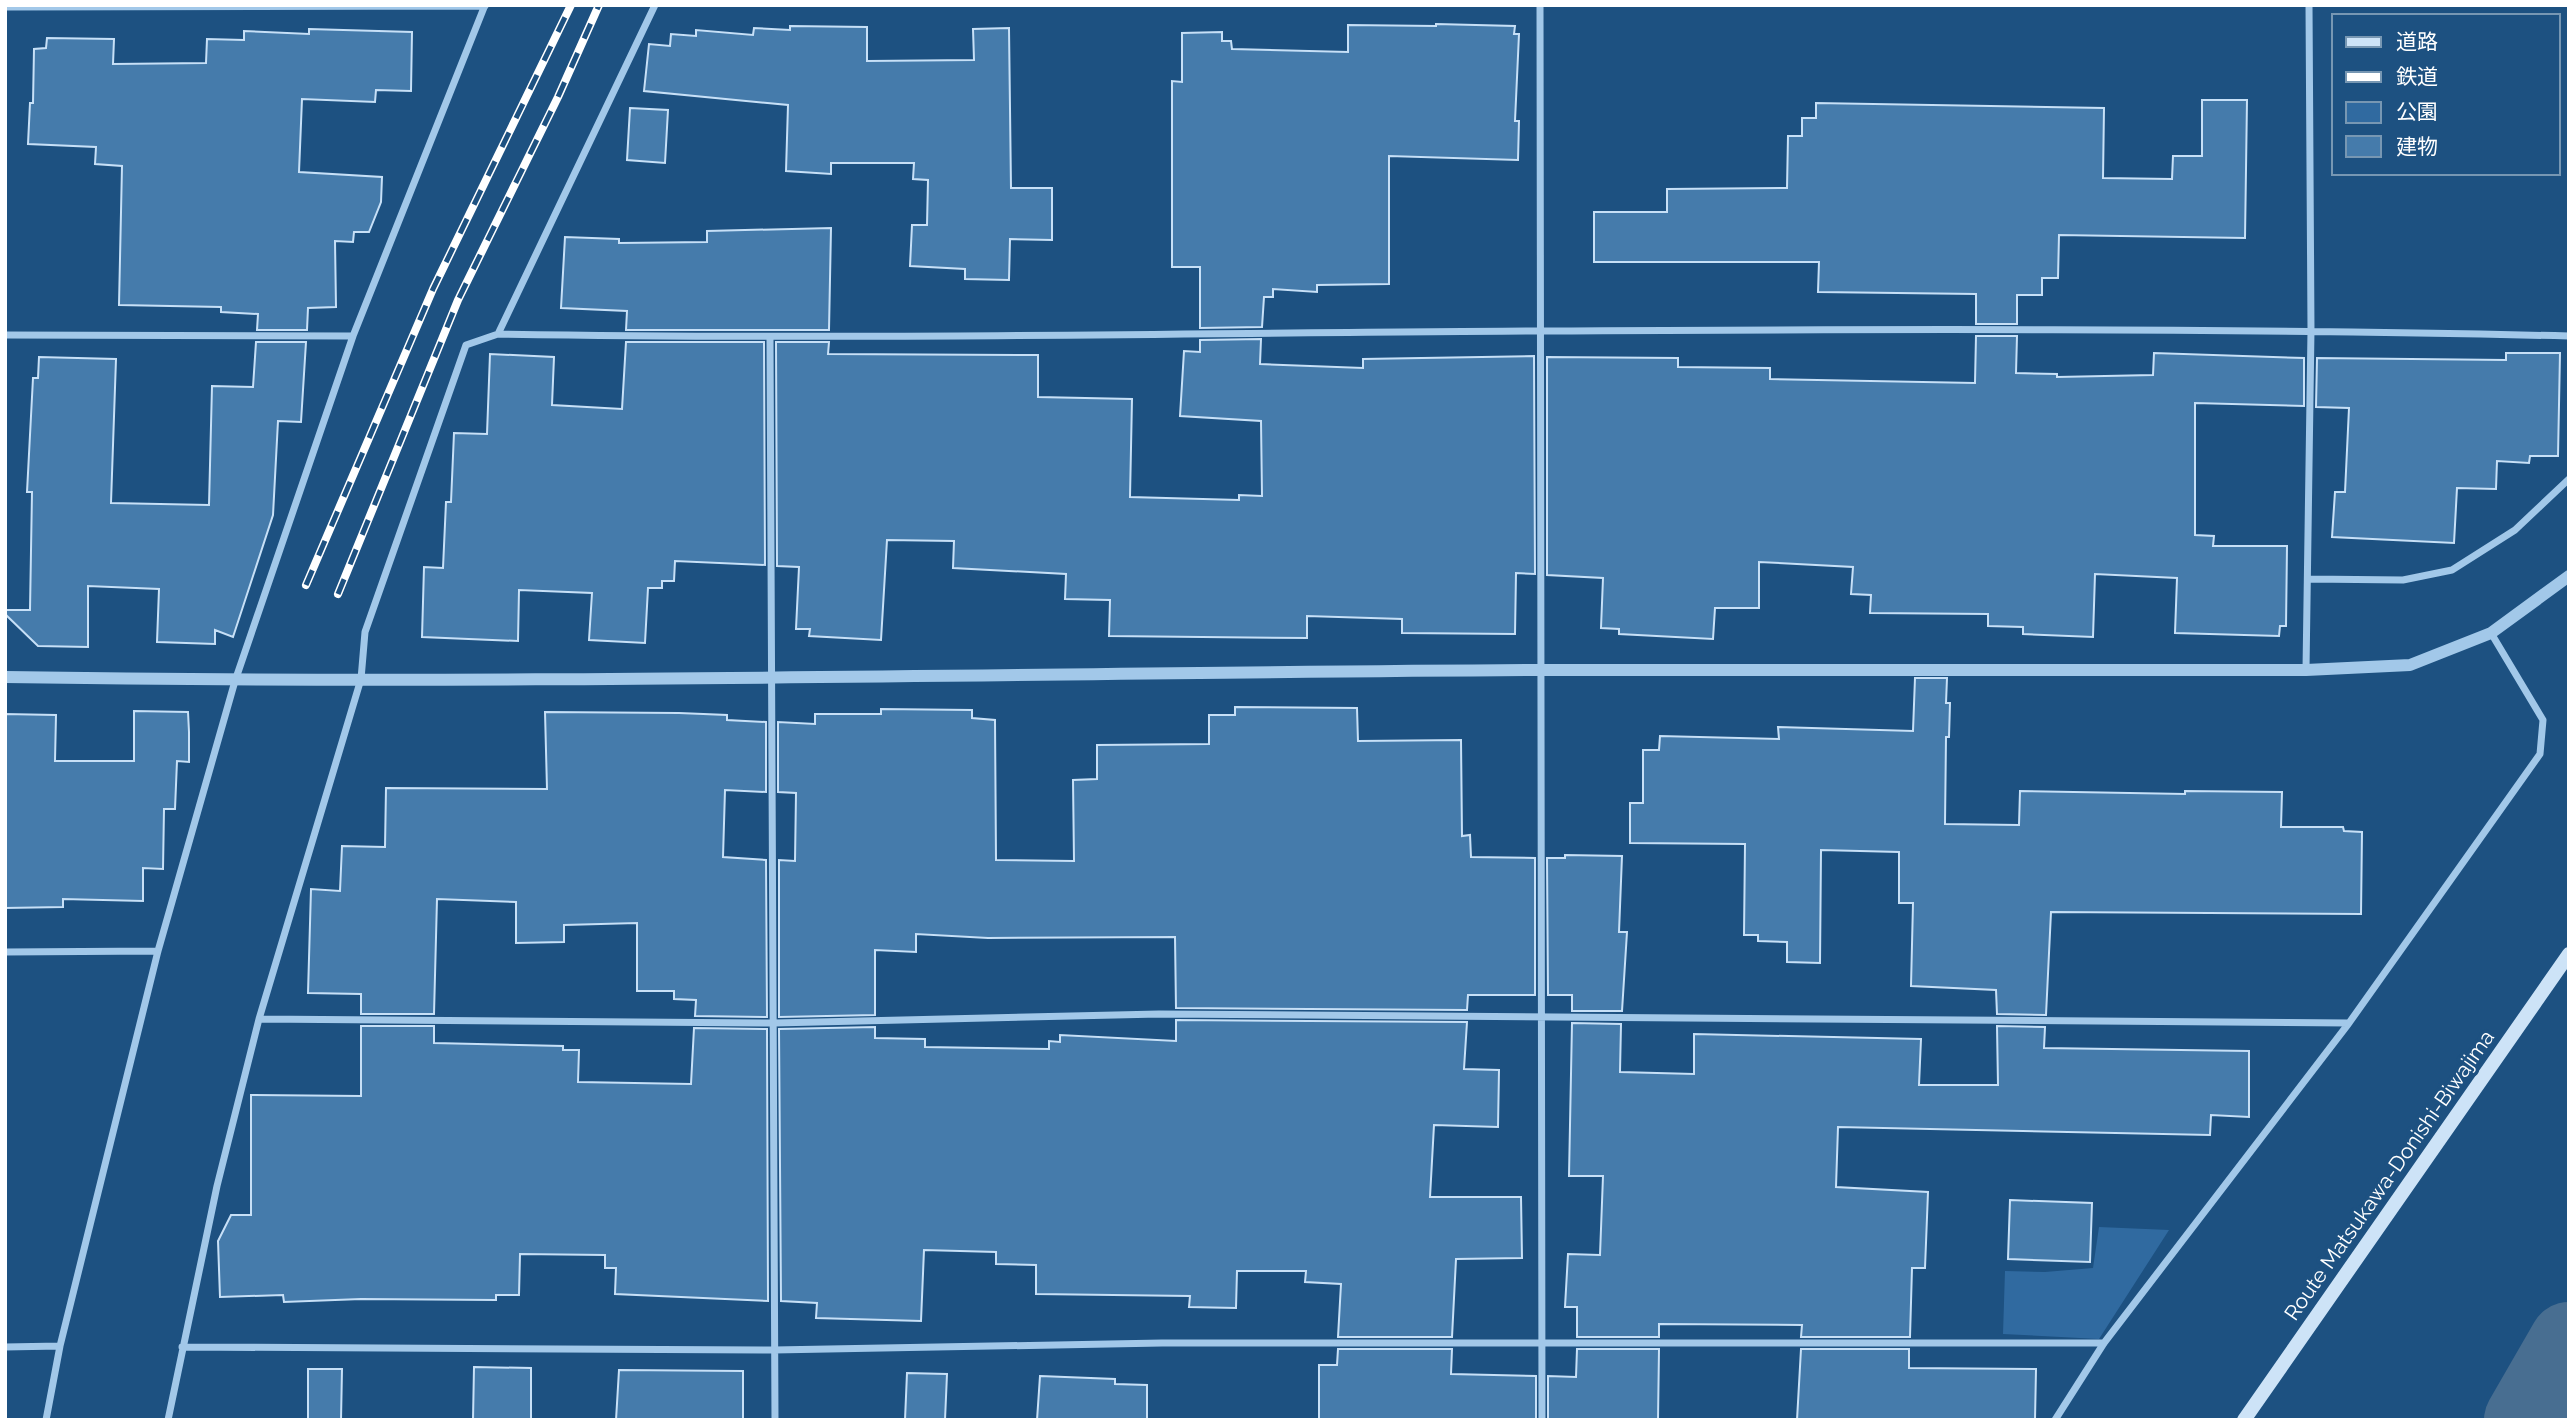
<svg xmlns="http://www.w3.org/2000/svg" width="2574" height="1425" viewBox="0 0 2574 1425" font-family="Raleway,'Noto Sans JP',sans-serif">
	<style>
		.green { fill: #306aa0 }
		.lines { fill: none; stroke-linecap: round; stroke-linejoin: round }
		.river { stroke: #486e91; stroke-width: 80 }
		.building { fill: #457bab; stroke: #c7e0f7; stroke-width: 2 }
		.minor { stroke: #a2c8e9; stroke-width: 7 }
		.tertiary { stroke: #a2c8e9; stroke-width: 12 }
		.secondary { stroke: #cde3f7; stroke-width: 14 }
		.rail-casing { stroke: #fff; stroke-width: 8 }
		.rail { stroke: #1d5181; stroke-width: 5; stroke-dasharray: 16; stroke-linecap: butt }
		.labels { text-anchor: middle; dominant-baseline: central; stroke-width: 7; stroke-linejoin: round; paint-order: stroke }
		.street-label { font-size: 21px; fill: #fff; stroke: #1d5181 }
	</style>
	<rect width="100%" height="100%" fill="#1d5181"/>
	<!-- green -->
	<path class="green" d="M2099,1227l70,3 -70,109 -96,-5 2,-63 40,1 48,-4z"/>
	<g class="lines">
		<!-- river -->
		<path class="river" d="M2524,1420l45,-78"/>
	</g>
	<!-- building -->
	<path class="building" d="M1436,24l79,2 -1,8h5l-4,87h4l-1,39 -129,-4v128l-72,1v7l-44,-3v8h-9l-2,30 -62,1v-61h-28v-186l10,1v-49l40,-1v9h9l1,8 116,3v-27l88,1z
		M790,26l77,1v34l107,-1 -1,-31 36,-1 2,160h41v52l-42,-1 -1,41 -44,-1v-10l-55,-3 2,-41h15l1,-45 -15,-1 1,-16h-83v11l-45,-3 2,-66 -144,-14 5,-47 21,2 1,-12 25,2v-6l57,5 1,-7 36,2z
		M309,29l103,3 -1,59 -35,-1 -1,12 -73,-3 -3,73 83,5 -1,25 -12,30h-15l-1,10 -18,-1 1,66 -28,1 -1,22h-50l1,-16 -37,-2v-5l-102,-2 3,-139 -27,-2 1,-17 -68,-3 2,-41h3l1,-54 12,-1 1,-10 67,1 -1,25 93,-1 1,-24 37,1v-9l65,3z
		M2202,100h45l-2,138 -186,-3 -1,43h-16v17h-25v29h-41v-30l-158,-2 1,-30h-225v-50h73v-23l120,-1 1,-52h14v-18h14v-15l288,5 -1,70 69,1 1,-23h29z
		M630,108l38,2 -3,53 -38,-3z
		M831,228l-2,102h-203l1,-19 -66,-3 4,-71 54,2v4l88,-1v-11z
		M1976,336h41l-1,37 41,1v3l96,-2 1,-22 150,5v48l-109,-3v132l19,1 -1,10h74l-1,80h-6l-1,10 -104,-3 2,-55 -82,-4 -2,63 -70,-3v-7l-35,-1v-12l-118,-1 1,-18 -20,-1 2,-27 -94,-5v46h-44l-2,31 -94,-5v-5l-18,-1 2,-50 -56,-3v-218l131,1v9l92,1v11l205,4z
		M1261,339l-1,25 103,4v-9l171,-3 1,218 -19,-1 -1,61 -113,-1v-14l-95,-3v22l-198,-2 1,-36 -45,-1 1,-25 -113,-6 1,-27 -67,-1 -6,100 -72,-4 1,-7h-14l3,-62 -22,-1 -1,-224h53l-1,12 210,1v42l94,2 -2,98 109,3v-5l23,1 -1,-75 -81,-5 4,-65 16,1v-12z
		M256,342h50l-5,80 -23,-1 -5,94 -40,122 -18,-7v14l-58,-2 2,-53 -71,-3v61l-50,-1 -33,-32v-4h25l2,-118h-5l6,-114h5l1,-21 77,2 -5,144 98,2 3,-119 41,1z
		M626,342h138l1,223 -90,-4 -1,20h-12v7h-14l-3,55 -56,-3 3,-47 -73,-3 -1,51 -96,-4 2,-70 19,1 3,-66h5l3,-69 33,1 3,-80 64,3 -2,48 70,4z
		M2506,353h54l-2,103h-28l-1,7 -32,-2 -1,28 -39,-1 -3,55 -122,-6 3,-45h10l4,-84 -33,-1 1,-49 189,2z
		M1915,678h32l-1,25h4l-1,34h-3l-1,87 74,1 1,-34 165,3v-3l97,1 -1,35h62l1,4 18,1 -1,82 -310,-2 -5,103 -49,-1 -1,-24 -85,-4 2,-83h-14v-51l-78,-2 -1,113 -33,-1v-20l-29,-1v-6h-14l1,-91 -115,-1v-40h13v-53h16l1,-14 119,3 -1,-12 135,4z
		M1235,707l122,1 1,33 103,-1 1,96 8,-1 1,22 64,1v137h-67l-1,15 -291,-2 -1,-71 -187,1 -72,-4v18l-41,-2v65l-96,2v-157l16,1 1,-68 -18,-1v-70l37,2v-10h66v-5l91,1v8l23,2 1,140 78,1 -1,-81 24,-1v-34l112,-1v-29h26z
		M134,711l54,1 1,20v30l-12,-1 -2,48h-11l-1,60 -20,-1v33l-80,-2v8l-58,1v-194l51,1 -1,46h79z
		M545,712l134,1 48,2v5l39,2v70l-41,-2 -2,67 43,3 1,157 -72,-1 1,-16 -22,-1v-8h-37v-68l-73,2v17l-48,1v-41l-79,-3 -3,115h-73v-20l-53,-1 3,-104 29,2 2,-45 43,1 1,-59 161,1z
		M1565,855l57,1 -3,76h8l-5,79h-50v-16h-24l-1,-137h18z
		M1176,1020l291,2 -3,47 35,1 -1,57 -64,-2 -4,72h91l1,61 -66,1 -4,78h-114l3,-53 -36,-2 1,-11h-69l-1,37 -47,-1 1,-11 -154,-2v-29l-40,-1v-12l-72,-2 -3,71 -105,-3 1,-15 -36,-2 -2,-272 96,-2v11l50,1v8l124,2v-8l11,1v-7l116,6z
		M1572,1023l49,1 -1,48 74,2v-40l227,5 -2,46h79l-1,-59 48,1 -1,21 205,3v66l-38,-2 -1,20 -372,-8 -2,60 92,5 -3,76h-13l-2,69h-109l1,-12 -143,-1v13h-82v-30h-12l3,-53 32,1 3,-79h-34z
		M361,1026h73v17l129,3v4h16l-1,32 113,2 3,-56 73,1 1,272 -153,-7 1,-26h-11v-13l-85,-1 -1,41h-23v5l-135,-1 -77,3 -1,-7 -63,2 -2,-56 13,-26h20v-120l110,1z
		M2010,1200l82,3 -2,59 -82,-3z
		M1338,1349h114l-1,25 85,2v44h-217v-55h18z
		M1577,1349h82l-1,71h-110v-44l28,1z
		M1801,1349h108v19l127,1 -1,51h-238z
		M474,1367l57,1v52h-58z
		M308,1369h34l-1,51h-33z
		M619,1370l124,1v49h-127z
		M907,1373l40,1 -2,46h-40z
		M1040,1376l75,3v5l32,1v35h-110z"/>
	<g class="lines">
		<!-- minor -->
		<path class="minor" d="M1540,5l2,1415
			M5,7l480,-1
			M498,334c347,6 694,-1 1041,-3 343,-2 686,-3 1030,5
			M5,335l348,1
			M770,338l5,1082
			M2309,579l94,1 49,-10 63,-40 54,-51
			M2306,670l5,-340 -2,-325
			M5,952l153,-1
			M259,1019l516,4 384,-9 1190,9
			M5,1347l55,-1
			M182,1347l592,3 388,-7h942
			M46,1420l14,-74 98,-395 77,-270 118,-345 132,-331
			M168,1420l49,-234 42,-167 102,-340 4,-47 101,-287 32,-11 157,-329
			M2055,1420l49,-77 245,-320 191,-269 3,-34 -52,-87"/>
		<!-- tertiary -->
		<path class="tertiary" d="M5,677c513,8 1025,-4 1538,-7 255,-1 509,0 763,0l104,-5 81,-32 78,-57"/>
		<!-- secondary -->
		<path class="secondary" d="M2244,1420l325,-466"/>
		<defs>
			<path id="rail" d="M306,585l127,-296 138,-284
				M338,594l120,-294 100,-203 41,-92"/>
		</defs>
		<!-- rail casing -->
		<use href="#rail" class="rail-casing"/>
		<!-- rail -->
		<use href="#rail" class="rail"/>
	</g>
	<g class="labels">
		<!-- street labels -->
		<g class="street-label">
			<text transform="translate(2389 1175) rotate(-55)">Route Matsukawa-Donishi-Biwajima</text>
		</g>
	</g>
	<!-- border -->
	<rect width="2574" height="1425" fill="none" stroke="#ffffff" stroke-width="14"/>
	<!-- legend -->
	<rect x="2332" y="14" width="228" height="161" fill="#1d5181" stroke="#7797b3" stroke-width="2"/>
	<rect x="2346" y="37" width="35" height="10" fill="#cde3f7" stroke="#7797b3" stroke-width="2"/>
	<text x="2396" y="49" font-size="21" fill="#ffffff">道路</text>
	<rect x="2346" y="72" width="35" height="10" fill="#ffffff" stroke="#7797b3" stroke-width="2"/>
	<text x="2396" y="84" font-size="21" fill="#ffffff">鉄道</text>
	<rect x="2346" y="102" width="35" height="21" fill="#306aa0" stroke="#7797b3" stroke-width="2"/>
	<text x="2396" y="119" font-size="21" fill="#ffffff">公園</text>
	<rect x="2346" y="136" width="35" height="21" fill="#457bab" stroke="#7797b3" stroke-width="2"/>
	<text x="2396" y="154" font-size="21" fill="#ffffff">建物</text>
</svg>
